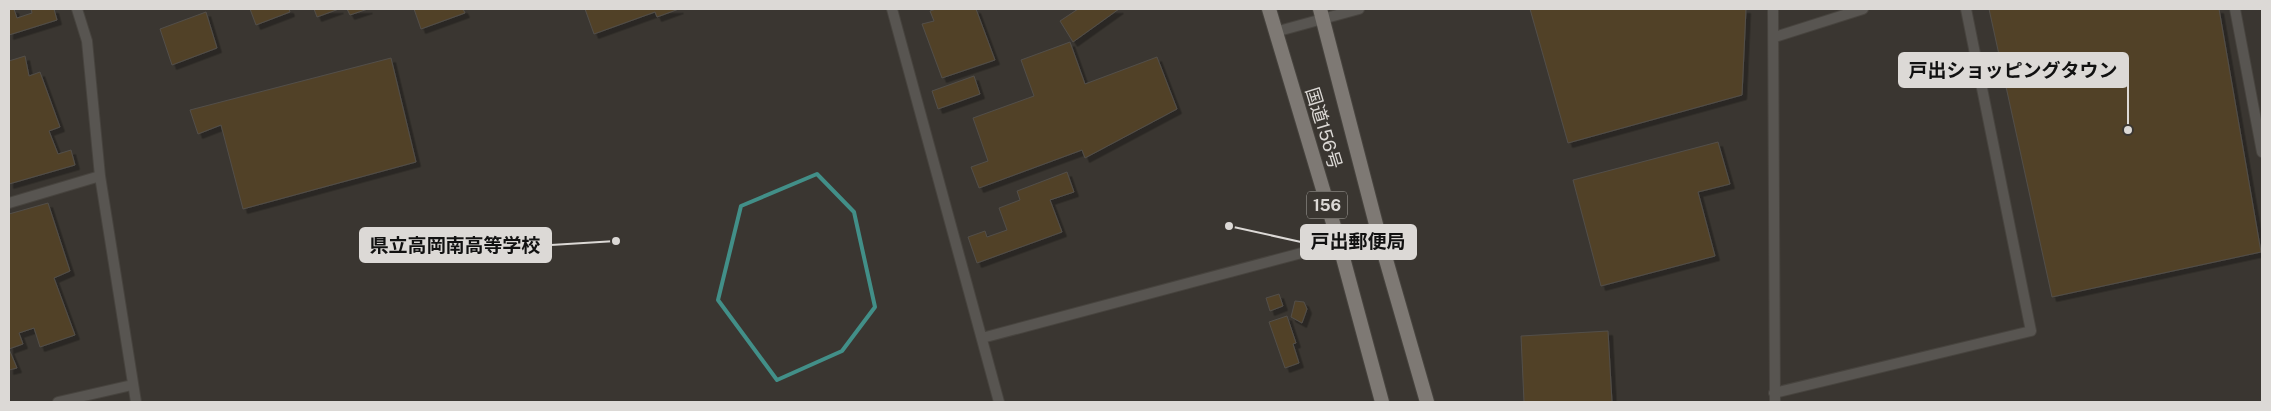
<svg xmlns="http://www.w3.org/2000/svg" width="2271" height="411" viewBox="0 0 2271 411" font-family="'Public Sans','Noto Sans JP',sans-serif">
	<style>
		.building { fill: #6e4f1e; stroke: #706b66; filter: url(#shadow) }
		.lines { fill: none; stroke-linecap: round; stroke-linejoin: round }
		.service-casing { stroke: #57534f; stroke-width: 12 }
		.minor-casing { stroke: #57534f; stroke-width: 12 }
		.trunk-casing { stroke: #57534f; stroke-width: 16 }
		.service { stroke: #7c7b78; stroke-width: 10 }
		.minor { stroke: #7c7b78; stroke-width: 10 }
		.trunk { stroke: #d0cbc5; stroke-width: 14 }
		.marked { fill: none; stroke: #428f88; stroke-width: 4; stroke-linejoin: round }
		.labels { text-anchor: middle; dominant-baseline: central; stroke-width: 4; stroke-linejoin: round; paint-order: stroke }
		.shield { fill: #3a3631; stroke: #aba8a4; stroke-width: 1 }
		.shield-label { font-size: 16px; font-weight: bold; fill: #dcd9d6 }
		.street-label { font-size: 18px; fill: #dcd9d6; stroke: #3a3631 }
		.leader { fill: none; stroke: #dcd9d6; stroke-width: 2 }
		.callout-dot { fill: #dcd9d6; stroke: #3a3631; stroke-width: 2 }
		.callout { fill: #dcd9d6; stroke: #dcd9d6; stroke-width: 2 }
		.callout-label { font-size: 19px; text-anchor: middle; font-weight: bold; fill: #111 }
	</style>
	<defs>
		<filter id="shadow"><feDropShadow dx="4.5" dy="4.5" stdDeviation="0" flood-color="#0009"/></filter>
	</defs>
	<rect width="100%" height="100%" fill="#3a3631"/>
	<!-- building -->
	<path class="building" d="M12,9h2l3,9 15,-5 -1,-4h23l3,11 -48,15v-25z
		M250,9h39l1,3 -34,13z
		M314,9h25l-22,8z
		M347,9h21l-18,6z
		M414,9h49l2,4 -44,16z
		M585,9h94l-22,8 -2,-5 -61,22z
		M936,9h40l19,51 -53,18 -20,-54 12,-3 -4,-10z
		M1078,9h41l-46,33 -13,-21z
		M1530,9h216l-4,86 -174,48z
		M1989,9h230l42,243 -209,45z
		M206,12l11,36 -45,17 -12,-36z
		M1070,42l15,42 72,-27 20,52 -92,49 -3,-8 -103,38 -8,-21 17,-6 -15,-43 61,-22 -13,-36z
		M25,56l4,20 11,-4 20,55 -11,4 9,23 13,-4 4,15 -66,19v-123z
		M391,58l25,104 -173,47 -22,-84 -23,9 -8,-24z
		M974,76l6,18 -42,15 -6,-18z
		M1718,142l12,42 -32,8 17,64 -114,30 -28,-106z
		M1067,172l7,20 -24,8 12,32 -85,31 -9,-26 17,-6 2,6 20,-7 -8,-22 21,-8 -3,-9z
		M48,203l22,68 -16,7 21,57 -35,12 -6,-19 -15,5 4,11 -14,5v-135z
		M1279,294l4,12 -13,5 -4,-13z
		M1295,301l9,1 3,7 -5,14 -11,-6z
		M1287,316l9,27 -3,1 6,19 -14,5 -16,-46z
		M1608,331l4,71h-88l-3,-66z
		M9,349l8,19 -8,2z"/>
	<g class="lines">
		<defs>
			<path id="service" d="M1774,393l257,-62 -65,-322"/>
			<path id="minor" d="M77,9l10,32 13,135 36,226
				M892,9l107,393
				M1773,9l2,393
				M2235,9l27,143
				M1275,32l84,-23
				M1775,37l88,-28
				M9,203l91,-27
				M982,338l357,-95
				M58,402l74,-17"/>
			<path id="trunk" d="M1269,9l70,234 43,159
				M1320,9l58,223 49,170"/>
		</defs>
		<!-- service casing -->
		<use href="#service" class="service-casing"/>
		<!-- minor casing -->
		<use href="#minor" class="minor-casing"/>
		<!-- trunk casing -->
		<use href="#trunk" class="trunk-casing"/>
		<!-- service -->
		<use href="#service" class="service"/>
		<!-- minor -->
		<use href="#minor" class="minor"/>
		<!-- trunk -->
		<use href="#trunk" class="trunk"/>
	</g>
	<!-- marked area -->
	<path d="M0 0H2271V411H0ZM817,174l37,38 21,95 -33,44 -65,29 -59,-80 23,-94z" fill="#3a3631" fill-opacity=".55" fill-rule="evenodd"/>
	<path class="marked" d="M817,174l37,38 21,95 -33,44 -65,29 -59,-80 23,-94z"/>
	<g class="labels">
		<!-- shield labels -->
		<rect class="shield" x="1307" y="191.5" width="40" height="27" rx="4"/>
		<g class="shield-label">
			<text x="1327" y="205">156</text>
		</g>
		<!-- street labels -->
		<g class="street-label">
			<text transform="translate(1324 128) rotate(73)">国道156号</text>
		</g>
	</g>
	<!-- callouts -->
	<path class="leader" d="M2128 130L2128 70M1229 226L1301 242M616 241L551 245"/>
	<g class="callout-dot">
		<circle cx="2128" cy="130" r="5"/>
		<circle cx="1229" cy="226" r="5"/>
		<circle cx="616" cy="241" r="5"/>
	</g>
	<g class="callout">
		<rect x="1899" y="53" width="229" height="34" rx="5"/>
		<rect x="1301" y="225" width="115" height="34" rx="5"/>
		<rect x="360" y="228" width="191" height="34" rx="5"/>
	</g>
	<g class="callout-label">
		<text x="2013" y="77">戸出ショッピングタウン</text>
		<text x="1358" y="248">戸出郵便局</text>
		<text x="455" y="252">県立高岡南高等学校</text>
	</g>
	<!-- border -->
	<rect width="2271" height="411" fill="none" stroke="#dcd9d6" stroke-width="20"/>
</svg>
